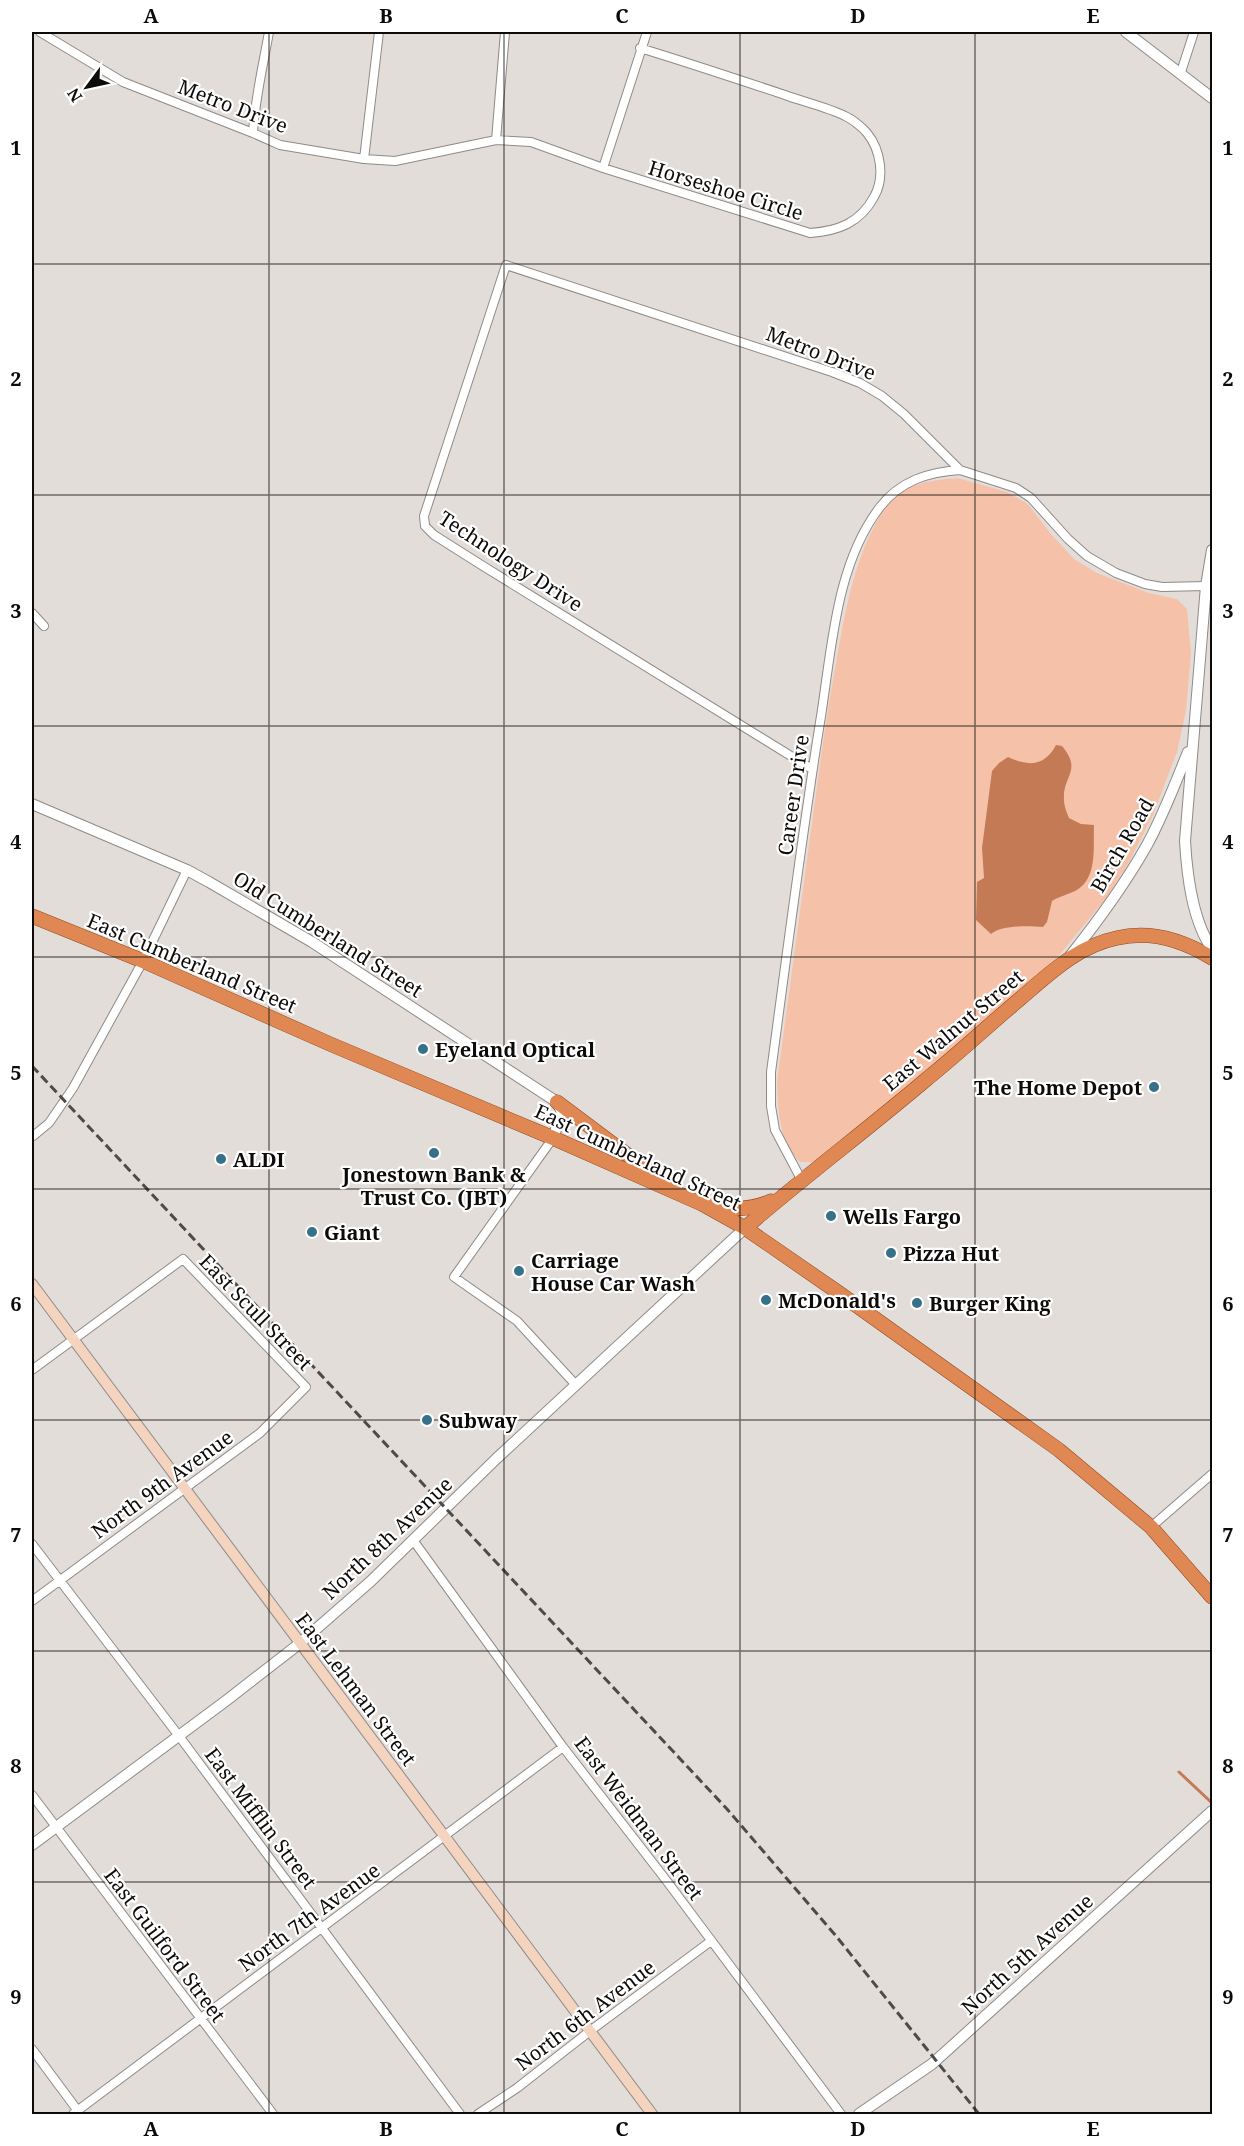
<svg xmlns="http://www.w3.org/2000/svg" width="1244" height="2146" viewBox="0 0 1244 2146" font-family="'Noto Serif',serif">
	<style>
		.green { fill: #f5c2a9 }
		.water { fill: #c47a55 }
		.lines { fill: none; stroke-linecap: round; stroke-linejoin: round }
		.stream { stroke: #c47a55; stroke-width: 3 }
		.minor-casing { stroke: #8f8a87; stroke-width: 10 }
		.tertiary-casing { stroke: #8f8a87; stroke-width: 12 }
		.secondary-casing { stroke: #8f8a87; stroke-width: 12 }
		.trunk-casing { stroke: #92491f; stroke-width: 15 }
		.minor { stroke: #fff; stroke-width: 8 }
		.tertiary { stroke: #fff; stroke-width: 10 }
		.secondary { stroke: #f4d3bf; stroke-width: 10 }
		.trunk { stroke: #e08854; stroke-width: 14 }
		.rail { stroke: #4d4a48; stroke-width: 3; stroke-dasharray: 9 4.5; stroke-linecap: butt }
		.grid { fill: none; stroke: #0d0b0a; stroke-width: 1.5; stroke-opacity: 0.55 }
		.poi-dot { fill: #367189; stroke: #fff; stroke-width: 2 }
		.labels { text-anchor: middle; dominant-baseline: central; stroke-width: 4.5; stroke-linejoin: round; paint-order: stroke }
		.street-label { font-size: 20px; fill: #0d0b0a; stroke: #fff }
		.poi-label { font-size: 20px; font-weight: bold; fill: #0d0b0a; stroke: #fff; text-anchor: start }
		.neatline { fill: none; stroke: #0d0b0a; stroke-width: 2 }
		.grid-label { font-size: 20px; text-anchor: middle; font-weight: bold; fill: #0d0b0a }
	</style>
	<rect width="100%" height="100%" fill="#e3ddda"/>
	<!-- green -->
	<path class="green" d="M958,478l49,14 21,12 23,30 23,25 23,14 52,20 28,6 10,10 4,44 -5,58 -9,41 -24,63 -24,47 -22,35 -50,61 -197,170 -45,34h-15c-22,-21 -22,-54 -23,-81 14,-101 27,-201 41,-302 5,-39 11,-78 18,-116 10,-55 19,-113 52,-159 16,-21 46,-24 70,-26z"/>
	<!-- water -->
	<path class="water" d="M1056,745l6,1c21,25 0,30 2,54 0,6 3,13 5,18l12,6 13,1c-1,23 4,54 -19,66 -8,4 -15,5 -23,10l-5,21 -4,5c-15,-1 -41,-2 -52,7l-15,-14 1,-38 7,-4 -2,-30 10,-77 7,-8 9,-6c21,10 37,9 48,-12z"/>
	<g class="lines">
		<!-- stream -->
		<path class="stream" d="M1179,1772l33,31"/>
		<defs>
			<path id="minor" d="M40,32l83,50 130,51 27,12 84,14 31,2 101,-21 35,2 72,26 207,65c28,-2 50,-10 64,-36 11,-19 7,-47 -7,-64 -5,-6 -15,-14 -22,-17 -18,-9 -41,-14 -60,-21 -48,-16 -96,-32 -145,-47
				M1181,72l13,-40
				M253,133c2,-35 10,-67 16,-101
				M496,140l9,-108
				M364,159l15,-127
				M603,168l44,-136
				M32,613l12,13
				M812,769l-329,-203 -49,-31 -9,-9 -1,-10 82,-251 326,107 28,11 22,13 22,18 56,56 56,18 15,10 37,41 19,17 29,17 29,11 17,3 44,-1
				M32,1137l17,-14 24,-35 70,-127 44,-91
				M553,1138l-99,139 63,44 59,64
				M802,1181l-27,-51 -4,-24v-34c16,-119 31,-238 50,-356 11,-69 15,-152 59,-209 20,-26 48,-35 80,-37
				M32,1370l151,-111 123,128 -46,46 -228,168
				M1151,1527l61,-53
				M413,1540l150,207 103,133 175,234
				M32,1544l147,192 281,378
				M32,1795l241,319
				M32,2049l46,62
				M73,2114l490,-367
				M478,2114l39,-26 73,-57 121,-90"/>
			<path id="tertiary" d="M1126,32l86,66
				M1212,550l-6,36 -21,255c2,34 7,79 27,108
				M32,804l155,66 22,12 103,60 245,160 5,10 -9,26
				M1070,956c28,-35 55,-72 77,-111 16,-29 28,-61 41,-93
				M32,1845l195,-145 72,-56 72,-63 125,-122 249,-231
				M859,2114l73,-50 280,-253"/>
			<path id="secondary" d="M32,1284c206,278 413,554 620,830"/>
			<path id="trunk" d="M32,916l111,45 187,83 223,94 149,66 43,24 94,65 220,157 92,77 61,70
				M557,1102l104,78
				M711,1206c21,4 41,4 60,-5
				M745,1228c59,-51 123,-99 183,-150 32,-26 62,-54 93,-80 29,-25 57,-52 96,-60 33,-8 67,3 95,20"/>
		</defs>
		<!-- minor casing -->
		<use href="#minor" class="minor-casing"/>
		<!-- tertiary casing -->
		<use href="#tertiary" class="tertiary-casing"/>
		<!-- secondary casing -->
		<use href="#secondary" class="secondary-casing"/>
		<!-- trunk casing -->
		<use href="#trunk" class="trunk-casing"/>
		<!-- minor -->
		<use href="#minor" class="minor"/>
		<!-- tertiary -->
		<use href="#tertiary" class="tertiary"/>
		<!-- secondary -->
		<use href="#secondary" class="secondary"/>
		<!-- trunk -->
		<use href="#trunk" class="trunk"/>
		<!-- rail -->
		<path class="rail" d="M32,1066l695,743 109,127 143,178"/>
	</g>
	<!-- grid -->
	<path class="grid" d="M269,32v2082M504,32v2082M740,32v2082M975,32v2082M32,264h1180M32,495h1180M32,726h1180M32,957h1180M32,1189h1180M32,1420h1180M32,1651h1180M32,1882h1180"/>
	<!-- markers -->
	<g class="poi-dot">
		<circle cx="423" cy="1049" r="6"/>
		<circle cx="1154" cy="1087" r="6"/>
		<circle cx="434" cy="1153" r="6"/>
		<circle cx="221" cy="1159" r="6"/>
		<circle cx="831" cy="1216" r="6"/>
		<circle cx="312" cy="1232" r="6"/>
		<circle cx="891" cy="1253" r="6"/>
		<circle cx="519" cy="1271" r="6"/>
		<circle cx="766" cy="1300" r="6"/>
		<circle cx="917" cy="1303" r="6"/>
		<circle cx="427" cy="1420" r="6"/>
	</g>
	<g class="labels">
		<!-- street labels -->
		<g class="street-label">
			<text transform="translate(233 106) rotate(21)">Metro Drive</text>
			<text transform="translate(726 190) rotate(17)">Horseshoe Circle</text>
			<text transform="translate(821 353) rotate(21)">Metro Drive</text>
			<text transform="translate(511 561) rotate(33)">Technology Drive</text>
			<text transform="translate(793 795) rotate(-82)">Career Drive</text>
			<text transform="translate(1122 845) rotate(-60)">Birch Road</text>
			<text transform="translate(328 934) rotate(32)">Old Cumberland Street</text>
			<text transform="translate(192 963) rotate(23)">East Cumberland Street</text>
			<text transform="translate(953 1030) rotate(-40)">East Walnut Street</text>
			<text transform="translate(638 1157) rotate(25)">East Cumberland Street</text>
			<text transform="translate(256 1312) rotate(46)">East Scull Street</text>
			<text transform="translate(162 1484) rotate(-36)">North 9th Avenue</text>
			<text transform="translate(387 1538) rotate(-43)">North 8th Avenue</text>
			<text transform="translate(356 1689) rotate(53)">East Lehman Street</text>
			<text transform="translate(261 1818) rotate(53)">East Mifflin Street</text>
			<text transform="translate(639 1818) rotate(53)">East Weidman Street</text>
			<text transform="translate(309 1917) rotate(-36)">North 7th Avenue</text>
			<text transform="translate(165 1945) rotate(53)">East Guilford Street</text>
			<text transform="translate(1027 1954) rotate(-42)">North 5th Avenue</text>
			<text transform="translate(585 2015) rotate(-37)">North 6th Avenue</text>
		</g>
		<!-- poi labels -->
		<g class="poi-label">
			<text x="435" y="1049">Eyeland Optical</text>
			<text x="1142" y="1087" text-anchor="end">The Home Depot</text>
			<text x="233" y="1159">ALDI</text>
			<text x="434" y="1174" text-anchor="middle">Jonestown Bank &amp;<tspan x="434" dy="23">Trust Co. (JBT)</tspan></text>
			<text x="843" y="1216">Wells Fargo</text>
			<text x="324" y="1232">Giant</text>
			<text x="903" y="1253">Pizza Hut</text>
			<text x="531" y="1260">Carriage<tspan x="531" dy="23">House Car Wash</tspan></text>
			<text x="778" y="1300">McDonald's</text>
			<text x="929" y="1303">Burger King</text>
			<text x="439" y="1420">Subway</text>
		</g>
	</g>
	<!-- border -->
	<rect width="1244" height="2146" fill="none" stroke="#ffffff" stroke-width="66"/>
	<!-- north arrow -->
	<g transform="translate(87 87) rotate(237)" stroke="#ffffff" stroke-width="4.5" paint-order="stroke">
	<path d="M0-4.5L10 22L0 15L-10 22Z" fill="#0d0b0a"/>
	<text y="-9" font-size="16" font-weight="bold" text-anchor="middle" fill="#0d0b0a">N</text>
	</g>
	<rect x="33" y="33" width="1178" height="2080" class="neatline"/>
	<g class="grid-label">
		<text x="151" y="23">A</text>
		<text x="386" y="23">B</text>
		<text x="622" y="23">C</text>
		<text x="858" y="23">D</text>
		<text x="1093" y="23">E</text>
		<text x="16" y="155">1</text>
		<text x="1228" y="155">1</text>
		<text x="16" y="386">2</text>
		<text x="1228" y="386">2</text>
		<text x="16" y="618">3</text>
		<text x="1228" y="618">3</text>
		<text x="16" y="849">4</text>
		<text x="1228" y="849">4</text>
		<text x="16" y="1080">5</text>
		<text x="1228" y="1080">5</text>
		<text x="16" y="1311">6</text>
		<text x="1228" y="1311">6</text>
		<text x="16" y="1542">7</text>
		<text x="1228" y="1542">7</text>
		<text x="16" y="1773">8</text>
		<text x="1228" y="1773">8</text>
		<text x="16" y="2004">9</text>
		<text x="1228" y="2004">9</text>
		<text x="151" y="2136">A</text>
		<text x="386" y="2136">B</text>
		<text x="622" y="2136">C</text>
		<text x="858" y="2136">D</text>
		<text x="1093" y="2136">E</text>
	</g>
</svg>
